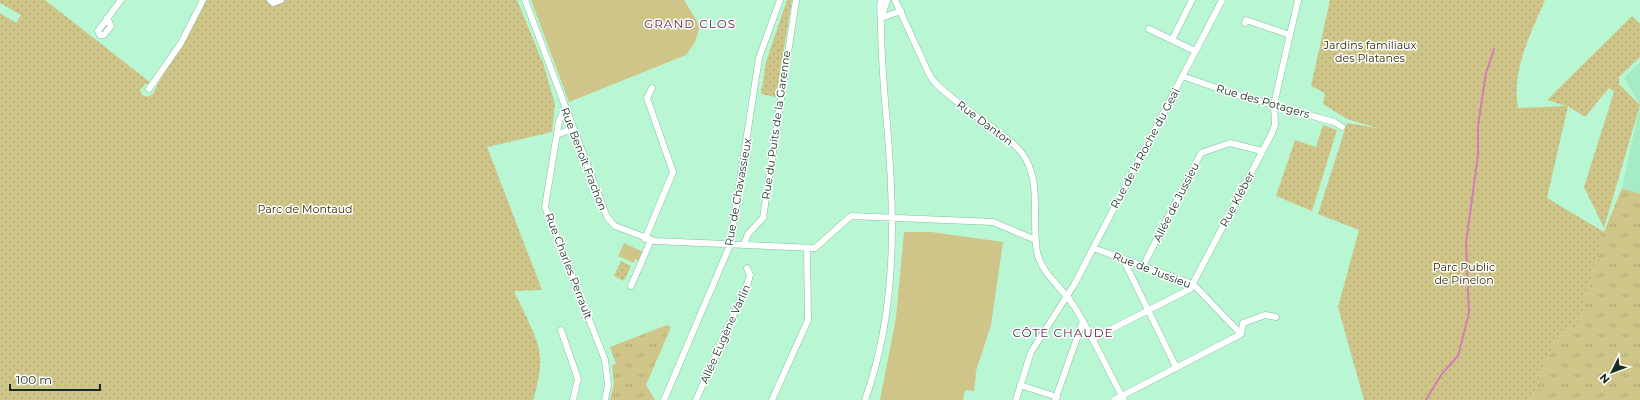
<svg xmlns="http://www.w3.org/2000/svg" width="1640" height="400" viewBox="0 0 1640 400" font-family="Montserrat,sans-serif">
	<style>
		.built { fill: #a5ebc5 }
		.grass { fill: url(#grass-tufts) }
		.park { fill: url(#park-dots) }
		.pitch { fill: #cfc588 }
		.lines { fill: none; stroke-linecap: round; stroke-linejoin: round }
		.stream { stroke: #d17fb6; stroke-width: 2 }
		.minor-casing { stroke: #84c1a0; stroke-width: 7 }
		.minor { stroke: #fff; stroke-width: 6 }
		.labels { text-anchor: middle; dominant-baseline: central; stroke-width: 3; stroke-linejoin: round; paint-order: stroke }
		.park-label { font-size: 11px; fill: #312a00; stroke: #fff }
		.street-label { font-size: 11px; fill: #162e22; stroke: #fff }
		.neighbourhood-label { font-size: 12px; letter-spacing: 1px; fill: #60264f; stroke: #fff }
	</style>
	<defs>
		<pattern id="grass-tufts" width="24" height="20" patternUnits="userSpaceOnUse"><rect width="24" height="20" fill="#cfc588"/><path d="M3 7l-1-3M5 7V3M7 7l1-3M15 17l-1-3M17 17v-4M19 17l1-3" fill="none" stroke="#b1aa75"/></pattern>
		<pattern id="park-dots" width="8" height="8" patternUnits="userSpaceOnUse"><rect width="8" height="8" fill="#cfc588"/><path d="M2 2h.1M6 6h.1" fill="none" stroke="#b1aa75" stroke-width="1.8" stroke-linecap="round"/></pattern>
	</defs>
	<rect width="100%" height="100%" fill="#b8f6d4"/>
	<!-- built -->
	<path class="built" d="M1640,62v132l-18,-6 18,-83 -16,-27z"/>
	<!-- grass -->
	<path class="grass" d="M1622,188l18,6v206h-109l25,-63 13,-12 8,2 27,-95z
		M667,325l4,2 -25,58 9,15h-45l4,-16 -2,-19 4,-1 -6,-17z"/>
	<!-- park -->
	<path class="park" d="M0,0h45l106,83 -6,1 -5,6 2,5 5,2 6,-3 8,-16 45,-78h311l26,63 12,41 -3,28 -65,15 55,143 -28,1c7,16 26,49 26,66 1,14 -3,31 -7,43h-533v-387l16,10 5,-8 -21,-12z
		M787,0h5l-16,97 -15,-3 5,-32z
		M1330,0h215c-15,36 -33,68 -27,108l48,-2 -19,-6 85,-84 8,8v33l-21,20v7l21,21 -36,123 -20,-41 30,-95 -5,-4 -24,29 -17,-11 -21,92 57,34 -27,96 -8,-3 -13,12 -25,63h-167l-26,-93 21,-77 -41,-16 29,-91 30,5 -30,-9 -24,-15 2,-11 -14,-7z
		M1323,125l14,5 -25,81 -36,-15 19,-56 21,7z
		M621,261l10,5 -7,15 -10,-5z"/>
	<!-- pitch -->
	<path class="pitch" d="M531,0h153l16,26 -5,16 -9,13 -117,47z
		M904,232h27l72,10 -12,83 -16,49h1l-2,17 -9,-1 -2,10h-83l16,-82z
		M624,243l19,9 -4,9 -4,-2 -1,4 -16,-7z"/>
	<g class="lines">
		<!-- stream -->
		<path class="stream" d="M1426,400l15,-25 17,-19 11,-43 -3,-70 12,-88v-29l8,-53 8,-24"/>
		<defs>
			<path id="minor" d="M270,0l3,3 8,-3
				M525,0l82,217 8,9 40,15 160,7 36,-32 142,6 43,18
				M895,0l34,74 6,9c18,17 38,31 58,45 9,7 20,14 28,24 22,27 10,67 16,100 5,23 25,35 37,54 19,31 33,63 50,94
				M1192,0l-20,40 23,11
				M882,16l5,-16
				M107,18l4,8 -7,9h-4l-2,-4 23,-31
				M881,18l20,-7
				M1245,23l1,-3 44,15
				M1149,29l23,11
				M1182,76l52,18 100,28 8,5
				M149,89l32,-46 22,-43
				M565,108l-6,13 -14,86 60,153 3,25 -3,15
				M557,135l9,-4 8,1
				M645,239l28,-67 -26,-74 5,-10
				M744,245l4,-11 15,-16 33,-218
				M1093,248l100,36 48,50
				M1123,259l53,108
				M1143,266l58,-113 29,-10 32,8
				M631,286l20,-46
				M561,330l17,49 -5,21
				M1241,334l2,-11 22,-8 11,2
				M1092,339l98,-50 82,-156 3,-8 -1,-21 24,-104
				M1020,385l37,12
				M664,400l66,-155 29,-187 21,-58
				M696,400l52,-118 2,-7 -3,-7
				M772,400l36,-80 -1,-72
				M865,400c32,-89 30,-183 22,-276 -3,-33 -6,-67 -6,-100 0,-8 -2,-16 0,-24
				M1016,400l15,-48 43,-67 148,-285
				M1055,400l28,-79
				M1114,400l127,-66"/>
		</defs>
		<!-- minor casing -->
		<use href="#minor" class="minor-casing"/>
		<!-- minor -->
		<use href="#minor" class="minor"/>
	</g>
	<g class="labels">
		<!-- park labels -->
		<g class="park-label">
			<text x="1370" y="45">Jardins familiaux<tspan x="1370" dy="13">des Platanes</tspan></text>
			<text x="305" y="209">Parc de Montaud</text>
			<text x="1464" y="267">Parc Public<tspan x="1464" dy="13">de Pinelon</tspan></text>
		</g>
		<!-- street labels -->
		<g class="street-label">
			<text transform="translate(1263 101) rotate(16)">Rue des Potagers</text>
			<text transform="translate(985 123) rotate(37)">Rue Danton</text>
			<text transform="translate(776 125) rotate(-82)">Rue du Puits de la Garenne</text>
			<text transform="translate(1145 148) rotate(-62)">Rue de la Roche du Geai</text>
			<text transform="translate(584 159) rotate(69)">Rue Benoît Frachon</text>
			<text transform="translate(738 192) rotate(-80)">Rue de Chavassieux</text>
			<text transform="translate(1237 199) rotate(-62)">Rue Kléber</text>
			<text transform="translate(1176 202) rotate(-63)">Allée de Jussieu</text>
			<text transform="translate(569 266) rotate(69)">Rue Charles Perrault</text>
			<text transform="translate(1152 270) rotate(21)">Rue de Jussieu</text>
			<text transform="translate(725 334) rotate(-66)">Allée Eugène Varlin</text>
		</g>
		<!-- neighbourhood labels -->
		<g class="neighbourhood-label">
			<text x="690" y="23">GRAND CLOS</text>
			<text x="1063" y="332">CÔTE CHAUDE</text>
		</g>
	</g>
	<!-- north arrow -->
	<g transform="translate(1612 372) rotate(228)" stroke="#ffffff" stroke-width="3" paint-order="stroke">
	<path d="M0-3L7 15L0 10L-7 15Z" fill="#162e22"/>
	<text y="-6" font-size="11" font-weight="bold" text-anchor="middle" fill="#162e22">N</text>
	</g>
	<!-- scale -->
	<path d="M10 384v6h90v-6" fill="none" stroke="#162e22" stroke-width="2"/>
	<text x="16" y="384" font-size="12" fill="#162e22" stroke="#ffffff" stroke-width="3" paint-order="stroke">100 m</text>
</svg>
